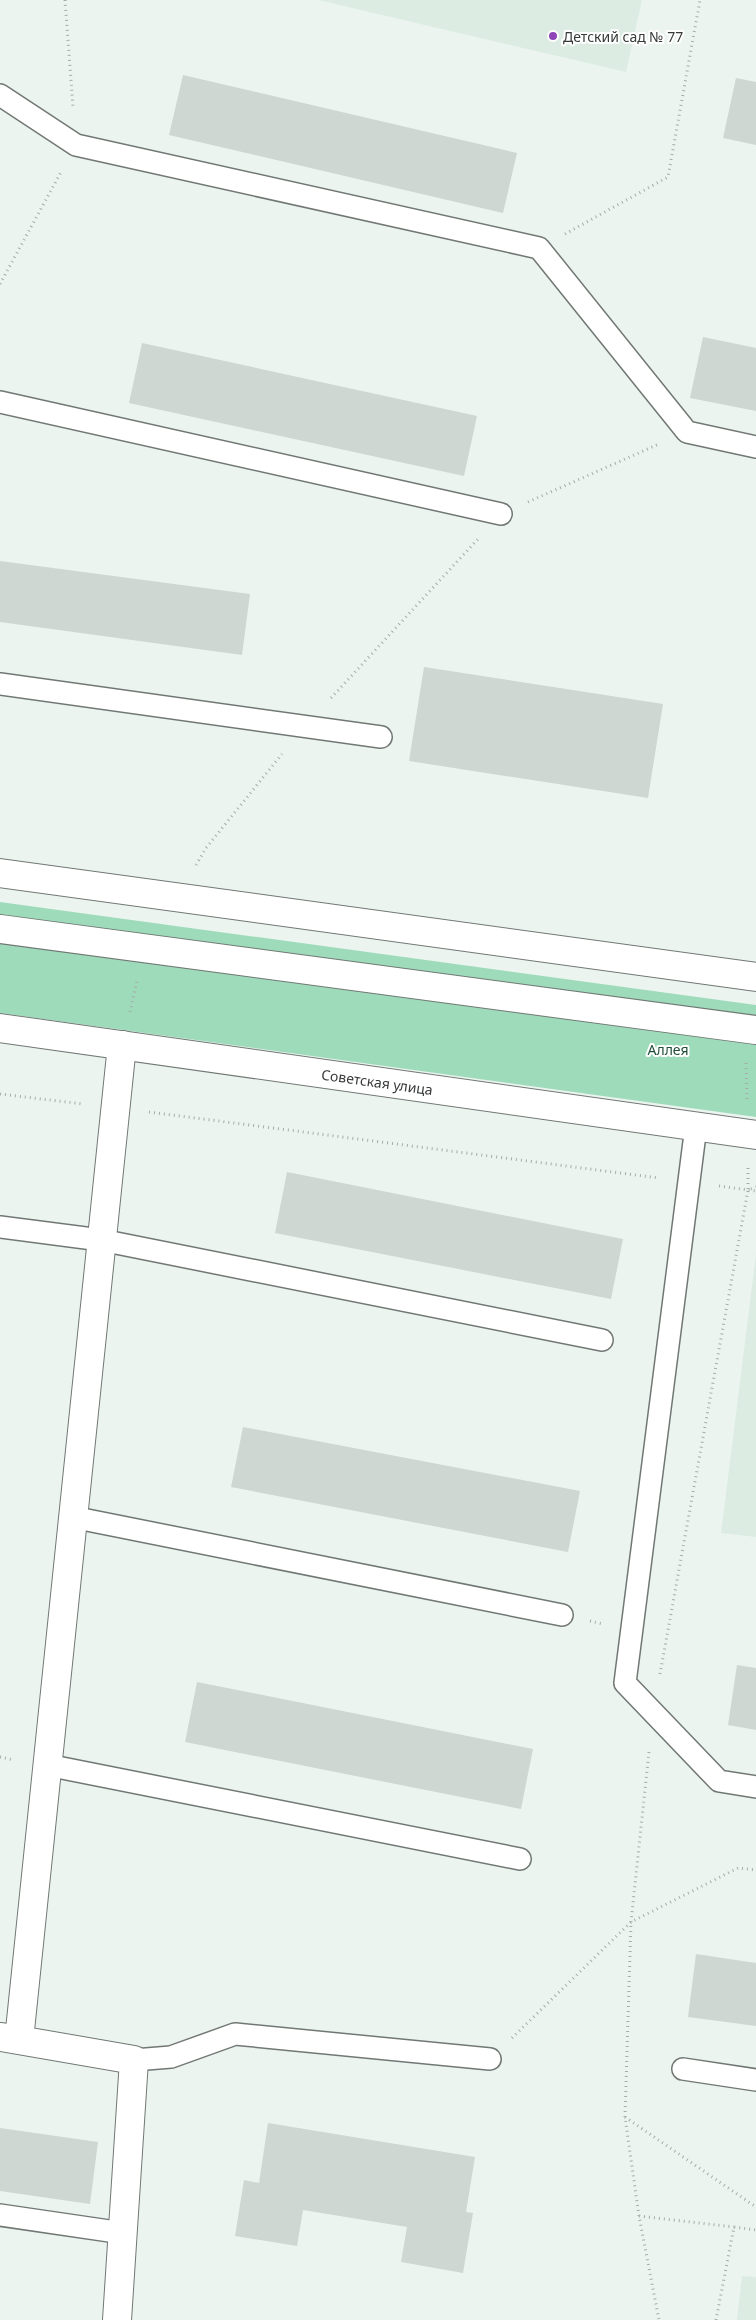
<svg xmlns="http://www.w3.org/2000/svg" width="756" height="2320" viewBox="0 0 756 2320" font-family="'Noto Sans',sans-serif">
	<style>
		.built { fill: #dcece3 }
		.green { fill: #9edbbb }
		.building { fill: #cfd7d2 }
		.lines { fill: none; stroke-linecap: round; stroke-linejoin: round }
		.lane-casing { stroke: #717874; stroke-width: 24 }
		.street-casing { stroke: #717874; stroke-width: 30 }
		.secondary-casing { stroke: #717874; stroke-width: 30 }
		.path { stroke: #a6aca9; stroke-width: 3; stroke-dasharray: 1 4; stroke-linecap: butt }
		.lane { stroke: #fff; stroke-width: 21 }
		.street { stroke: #fff; stroke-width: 28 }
		.secondary { stroke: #fff; stroke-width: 28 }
		.poi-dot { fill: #8f45b8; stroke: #fff; stroke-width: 2 }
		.labels { text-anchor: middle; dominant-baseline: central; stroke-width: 4; stroke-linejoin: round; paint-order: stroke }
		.poi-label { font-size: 14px; fill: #363937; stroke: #fff; text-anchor: start }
		.park-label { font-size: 14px; fill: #214e39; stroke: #fff }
		.street-label { font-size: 14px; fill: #363937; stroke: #fff }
	</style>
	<rect width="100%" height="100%" fill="#ecf4f0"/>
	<!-- built -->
	<path class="built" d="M318,0h324l-16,72z
		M756,1254v283l-35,-4z
		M742,2276l14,1v43h-19z"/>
	<!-- green -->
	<path class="green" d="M0,902l756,103v112l-756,-104z"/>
	<!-- building -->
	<path class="building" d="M183,75l334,78 -14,60 -334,-78z
		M736,78l20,4v63l-33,-7z
		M703,337l53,11v63l-66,-13z
		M142,343l335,73 -13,60 -335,-73z
		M0,561l250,33 -8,61 -242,-33z
		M424,667l239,37 -15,94 -239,-37z
		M287,1172l336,67 -12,60 -336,-66z
		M243,1427l337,64 -12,61 -337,-65z
		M737,1665l19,3v62l-28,-5z
		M197,1682l336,67 -12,60 -336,-67z
		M696,1954l60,9v63l-68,-9z
		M268,2123l207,34 -9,55 7,1 -10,60 -62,-11 6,-35 -104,-17 -6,36 -62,-10 9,-56 15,3z
		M0,2128l98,14 -8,62 -90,-13z"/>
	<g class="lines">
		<defs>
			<path id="lane" d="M0,95l76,50 463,103 148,184 69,15
				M0,402l501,112
				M0,684l381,53
				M696,1126l-71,557 94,98 37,6
				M0,1227l101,13 501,100
				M72,1517l490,98
				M47,1765l473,94
				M134,2060l37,-3 64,-23 255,25
				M683,2069l73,11
				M0,2215l123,18"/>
			<path id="street" d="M0,929l756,101
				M1,2037l133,23 -17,260
				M19,2040l103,-995"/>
			<g id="secondary">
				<path d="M0,873l756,104"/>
				<path id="s1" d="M0,1028l756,107"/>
			</g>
		</defs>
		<!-- lane casing -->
		<use href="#lane" class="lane-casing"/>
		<!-- street casing -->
		<use href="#street" class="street-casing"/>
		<!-- secondary casing -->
		<use href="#secondary" class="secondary-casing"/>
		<!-- path -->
		<path class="path" d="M65,0l8,107
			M565,234l103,-57 32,-177
			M0,284l61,-112
			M528,502l131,-58
			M331,698l147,-159
			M196,865l10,-17 76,-94
			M130,1012l7,-31
			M746,1063l1,36
			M0,1094l83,10
			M149,1112l510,66
			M748,1168v22
			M719,1186l37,5
			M590,1621l13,3
			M660,1674l88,-484 8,-3
			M649,1752l-18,170 -6,195 14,99 20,104
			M0,1757l14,3
			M512,2038l119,-116 107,-54 18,2
			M625,2117l131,90
			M639,2216l95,11
			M716,2320l18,-93 22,3"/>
		<!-- lane -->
		<use href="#lane" class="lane"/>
		<!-- street -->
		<use href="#street" class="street"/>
		<!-- secondary -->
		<use href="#secondary" class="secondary"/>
	</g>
	<!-- markers -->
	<circle class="poi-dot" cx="553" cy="36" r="5"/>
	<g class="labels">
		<!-- poi labels -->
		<g class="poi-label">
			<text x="563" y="36">Детский сад № 77</text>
		</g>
		<!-- park labels -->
		<g class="park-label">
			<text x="668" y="1049">Аллея</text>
		</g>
		<!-- street labels -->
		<g class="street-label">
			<text stroke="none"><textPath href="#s1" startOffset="381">Советская улица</textPath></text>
		</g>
	</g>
</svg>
